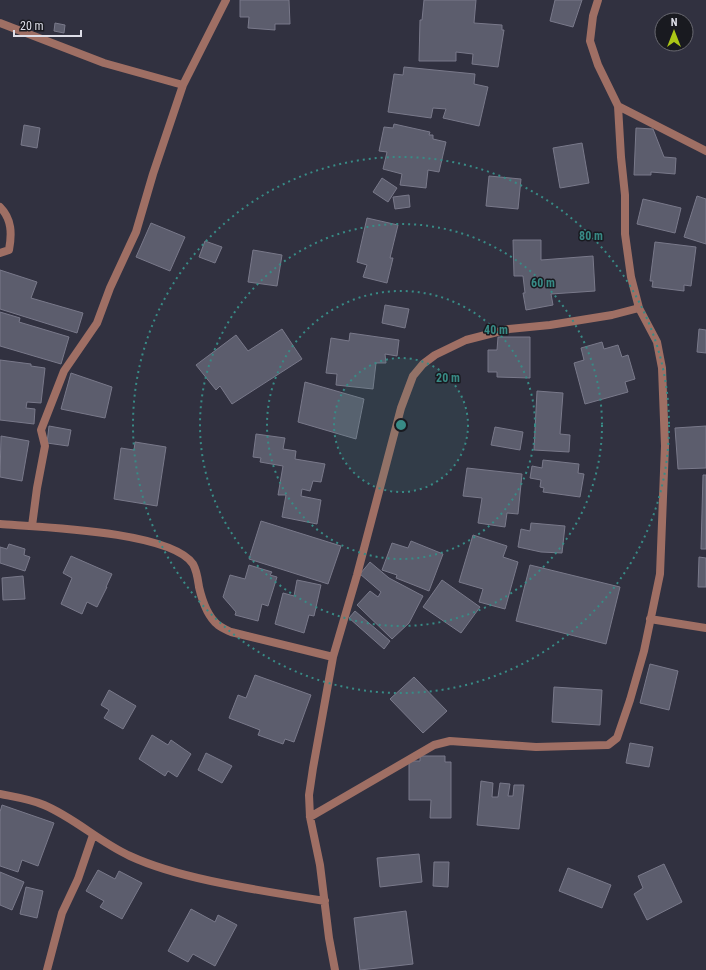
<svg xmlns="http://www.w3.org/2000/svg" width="706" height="970" viewBox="0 0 706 970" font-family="'Roboto Condensed',sans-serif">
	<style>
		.building { fill: #5c5d6d; stroke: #79798a }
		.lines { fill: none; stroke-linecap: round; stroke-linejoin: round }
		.minor { stroke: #9f6f64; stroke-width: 8 }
		.ring { fill: none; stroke: #388b86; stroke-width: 2; stroke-dasharray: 2 4 }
		.centre { fill: #388b86; stroke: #191a20; stroke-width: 2 }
		.ring-label { font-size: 12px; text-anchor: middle; font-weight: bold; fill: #388b86; stroke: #191a20; stroke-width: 3; stroke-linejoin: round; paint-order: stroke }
	</style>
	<rect width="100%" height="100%" fill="#313140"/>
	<!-- building -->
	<path class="building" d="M240,0h49l1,24h-15v6l-27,-2 1,-11h-9z
		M424,0h52l-2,23 28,2v5h2l-6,37 -26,-3 1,-10 -17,-2v9h-37l1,-41h2z
		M555,0h27l-9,27 -23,-6z
		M55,23l10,2 -1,8 -10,-2z
		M404,67l71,7 -1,10 14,3 -9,39 -36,-8 3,-9 -13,-1 -2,10 -43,-6 6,-38 9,1z
		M394,124l36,8 -1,3h4v4l13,3 -7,30 -11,-2 -2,18 -26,-3 2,-11 -19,-5 4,-17 -8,-1 5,-24 9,1z
		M24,125l16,3 -3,20 -16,-3z
		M636,128l17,1 11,28 12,1 -1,16 -24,-2v3h-17z
		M582,143l7,40 -29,5 -7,-40z
		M489,176l32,3 -3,30 -32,-3z
		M382,178l15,10 -9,14 -15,-10z
		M409,195l1,12 -15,2 -2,-12z
		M697,196l9,3v45l-22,-7z
		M643,199l38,9 -6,25 -38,-9z
		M367,218l31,7 -8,33h3l-6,25 -24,-6 4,-12 -10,-3z
		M151,223l34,14 -15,34 -34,-14z
		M513,240h28v20l52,-4 2,35 -44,3 2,11 -27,5 -3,-17h2l-2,-17h-9z
		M205,241l17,6 -7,16 -16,-6z
		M655,242l41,5 -5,39 -7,-1v6l-32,-4 1,-6h-3z
		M253,250l29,5 -5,31 -29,-4z
		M0,270l37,12 -6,16 52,15 -6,20 -77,-24z
		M385,305l24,4 -4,19 -23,-5z
		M0,312l20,6 -1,4 50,15 -8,27 -61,-18z
		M282,329l20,30 -70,45 -12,-18 -4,4 -20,-25 40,-30 12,16z
		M699,329l7,1v23l-9,-1z
		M350,333l49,7 -2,16 -12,-2 1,9h-10l-3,26 -37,-4 1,-11 -11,-1 5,-35 18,3z
		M498,337h32v41l-33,-1v-5h-9v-22h9z
		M602,342l2,7 14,-4 4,12 6,-2 7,24 -10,3 3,10 -43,12 -11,-41 10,-3 -3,-12z
		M0,360l31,4v2l14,2 -4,35 -14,-1 -1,6 9,1 -1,15 -34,-4z
		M71,373l41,14 -7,31 -44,-9z
		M305,382l59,17 -8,40 -58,-17z
		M537,391l26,2 -3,41 10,1 -1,17 -35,-2z
		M49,426l22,4 -3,16 -21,-3z
		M706,426v42l-28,1 -3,-41z
		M495,427l28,5 -3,18 -29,-5z
		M256,434l29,4 -2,11 13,2 -1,8 30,5 -4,18 -8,-1 -3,10 -8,-2 -1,7 20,4 -4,24 -35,-7 4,-22h-8l5,-29 -23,-4 1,-4 -8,-1z
		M1,436l28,5 -7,40 -22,-4z
		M135,442l31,5 -9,59 -43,-7 7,-51 13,2z
		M543,460l36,4 -1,9 6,1 -4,23 -37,-5 1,-4 -4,-1 1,-7 -11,-2 2,-12 10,2z
		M467,468l55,6 -4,40 -11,-1 -2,14 -27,-4 4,-25 -19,-2z
		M703,475h3v74h-5z
		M261,521l80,25 -13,38 -79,-25z
		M531,523l34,3 -3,27 -21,-1 -23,-5 3,-18 9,2z
		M473,535l34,11 -4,11 15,5 -13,47 -26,-7 4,-13 -24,-7z
		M411,541l32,13 -14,37 -33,-13 1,-3 -15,-5 10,-27 16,5z
		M9,544l16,5 -1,6 6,2 -5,14 -25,-8v-16l7,2z
		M71,556l41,18 -6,13h1l-10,20 -10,-5 -5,12 -21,-10 11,-26 -9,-5z
		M699,557l7,1v29h-8z
		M370,562l19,16 34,18 -14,27 -17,16 -35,-34 13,-14 8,6 3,-5 -21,-18z
		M249,565l23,7 -2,3 7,2 -9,29 -6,-2 -4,17 -23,-6 1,-3 -13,-15 7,-22 15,4z
		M530,565l90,22 -14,57 -90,-23z
		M23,576l2,23 -22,1 -1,-22z
		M297,580l24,5 -7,31 -5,-1 -5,18 -29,-9 8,-31 11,3z
		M442,580l38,27 -19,26 -38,-26z
		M355,611l35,30 -6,8 -35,-31z
		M650,664l28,7 -9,39 -29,-7z
		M255,675l56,20 -17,47 -9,-3 -2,5 -25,-9 2,-5 -31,-12 9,-23 8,3z
		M414,677l33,34 -24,22 -33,-34z
		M554,687l48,3 -2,35 -48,-3z
		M109,690l27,16 -13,23 -19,-11 5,-8 -8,-5z
		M152,735l16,10 3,-5 20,14 -14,23 -9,-6 -3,5 -26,-17z
		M630,743l23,4 -4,20 -23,-4z
		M206,753l26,13 -10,17 -24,-13z
		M420,756h25v6h6v56h-21l1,-18h-22v-39h11z
		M481,781l12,2 -1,14h6l2,-14 10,1 -2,12h5l1,-11h10l-5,44 -42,-4z
		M2,805l52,18 -16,43 -16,-6 -4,12 -18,-6v-54z
		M419,854l3,28 -42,5 -3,-29z
		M434,862h15l-1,25 -15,-1z
		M664,864l18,38 -35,18 -13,-26 9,-6 -5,-12z
		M568,868l43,17 -9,23 -43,-17z
		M98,870l17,9 4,-8 23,12 -20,36 -22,-12 4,-6 -18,-10z
		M0,872l24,10 -12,28 -12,-5z
		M26,887l17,4 -6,27 -17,-4z
		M191,909l24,13 3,-7 19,10 -22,41 -22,-12 -5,8 -20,-11z
		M406,911l7,53 -53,6 -6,-52z"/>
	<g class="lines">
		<!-- minor -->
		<path class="minor" d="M0,23l104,40 79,22
			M618,106l88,45
			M0,207c12,12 12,27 9,43l-9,3
			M0,524c39,3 171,7 193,40 4,7 5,16 6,23 3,13 8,29 19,38 4,3 9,5 13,7l102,25
			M32,526l5,-38 8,-42 -4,-16 23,-59 33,-48 13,-35 26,-56 17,-58 30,-89 43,-85
			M650,619l56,9
			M0,794c15,3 30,5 44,11 31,13 55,37 86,51 26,12 53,19 81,25 38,8 75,14 114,20
			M310,817l124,-72 16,-4 86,6 72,-2 9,-7 13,-38 14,-49 16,-77 5,-128 -3,-78 -5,-26 -18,-34 -8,-31 -6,-43v-39l-4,-38 -3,-51 -20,-41 -8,-24 3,-25 5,-16
			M47,970l15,-57 16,-34 15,-44
			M335,970l-6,-32 -9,-73 -10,-48 -1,-22 4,-27 20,-111 24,-82 44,-167 12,-32 10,-12 12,-9 31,-15 43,-11 41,-4 62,-10 27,-7"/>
	</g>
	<!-- distance rings -->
	<circle cx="401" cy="425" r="67" fill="#388b86" fill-opacity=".12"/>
	<g class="ring">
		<circle cx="401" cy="425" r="67"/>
		<circle cx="401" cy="425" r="134"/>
		<circle cx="401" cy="425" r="201"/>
		<circle cx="401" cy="425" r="268"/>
	</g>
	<circle cx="401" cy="425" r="6" class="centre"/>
	<g class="ring-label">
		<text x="591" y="240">80 m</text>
		<text x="543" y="287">60 m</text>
		<text x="496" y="334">40 m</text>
		<text x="448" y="382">20 m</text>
	</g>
	<!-- north arrow -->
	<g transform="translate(674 32)"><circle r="19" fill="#191a20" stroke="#686870"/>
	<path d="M0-3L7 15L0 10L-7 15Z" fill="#abc616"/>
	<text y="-6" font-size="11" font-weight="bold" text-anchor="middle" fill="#dedee8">N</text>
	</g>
	<!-- scale -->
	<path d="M14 30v6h67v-6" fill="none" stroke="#dedee8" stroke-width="2"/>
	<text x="20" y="30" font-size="12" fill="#dedee8" stroke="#191a20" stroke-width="3" paint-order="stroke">20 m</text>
</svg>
